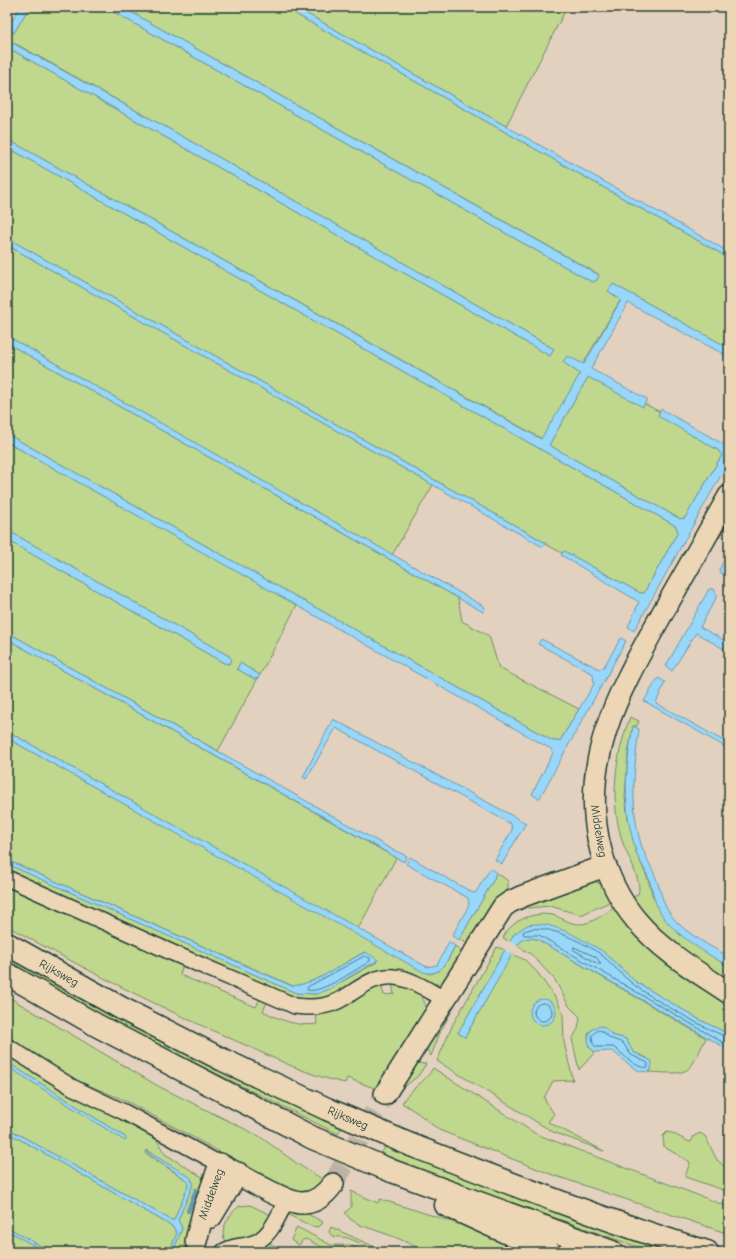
<svg xmlns="http://www.w3.org/2000/svg" width="736" height="1259" viewBox="0 0 736 1259" font-family="'Comic Neue',sans-serif">
	<style>
		.green { fill: #c0d78e; stroke: #708a61 }
		.water { fill: #98d7fa; stroke: #6899ab }
		.pier { fill: #e3d1c0 }
		.lines { fill: none; stroke-linecap: round; stroke-linejoin: round }
		.shore { stroke: #4f7b83; stroke-width: 1 }
		.stream { stroke: #6899ab; stroke-width: 4.5 }
		.secondary-tunnel { stroke: #bcb3a4; stroke-width: 21; stroke-dasharray: 21 10; stroke-linecap: butt }
		.street-casing { stroke: #1f3d34; stroke-width: 18 }
		.secondary-casing { stroke: #1f3d34; stroke-width: 24 }
		.highway-casing { stroke: #1f3d34; stroke-width: 25 }
		.street { stroke: #ecd6b5; stroke-width: 15 }
		.secondary { stroke: #ecd6b5; stroke-width: 21 }
		.highway { stroke: #ecd6b5; stroke-width: 22 }
		.highway-bridge-casing { stroke: #1f3d34; stroke-width: 25; stroke-linecap: butt }
		.highway-bridge { stroke: #ecd6b5; stroke-width: 22 }
		.labels { text-anchor: middle; dominant-baseline: central; stroke-width: 4; stroke-linejoin: round; paint-order: stroke }
		.street-label { font-size: 12px; fill: #1f3d34; stroke: #ecd6b5 }
	</style>
	<rect width="100%" height="100%" fill="#e3d1c0"/>
	<filter id="ink" filterUnits="userSpaceOnUse"><feTurbulence type="fractalNoise" baseFrequency=".025" numOctaves="2"/><feDisplacementMap in="SourceGraphic" scale="8" xChannelSelector="R" yChannelSelector="G"/><feConvolveMatrix kernelMatrix="1 2 1 2 8 2 1 2 1" color-interpolation-filters="sRGB"/></filter>
	<g filter="url(#ink)">
		<!-- green -->
		<path class="green" d="M29,7h76l487,275 5,-2 1,-6 -476,-267h161l446,251v90l-116,-64 -4,7 12,8 -38,65 -20,-2 17,12 -38,65 -535,-300v-89h5l538,306 4,-7 -383,-219 -153,-85 -10,-3 -1,-4 4,-7 3,2z
			M295,7h272l-61,119z
			M7,147l669,379 2,6 -34,61h-4l-76,-42 -2,2 -17,-9 1,-1 -539,-305z
			M7,245l426,240 -41,70 -385,-219z
			M7,343l451,255 4,23 27,15 10,32 80,41 -19,32h-7l-546,-307z
			M588,377l55,29 2,-2 15,8 -2,3 60,35 4,5 -37,63 -5,1 -131,-74z
			M7,442l290,163 -37,70 -20,-12 -3,6 18,10 3,-1 -40,73 -211,-119v-92l217,123 5,1v-8l-222,-126z
			M7,639l389,219 -38,71 -351,-198z
			M630,717l9,4 -2,5h-4l-5,27 -3,44 3,21 8,34 12,27 5,18 26,37 50,33v17l-46,-29 -53,-56 8,-5c5,-12 -11,-38 -15,-51 -14,-42 -8,-86 7,-126z
			M7,738l422,236c16,-2 19,-15 26,-28l9,8 -19,29c-19,5 -34,-13 -53,-14 -26,0 -47,22 -71,30l-8,2 -19,-2 -287,-126v-9l289,129 20,1 13,-5 48,-27 -12,-10c-23,11 -46,31 -72,34l-286,-126z
			M496,872l12,9v12l-39,50 -10,-3 35,-61z
			M594,881l11,5 9,14 -33,15 -31,-9 -22,2 -2,-6z
			M7,885l176,79 -3,11 76,32 4,-8 7,3 -4,9c17,9 34,16 54,13l-1,-10 65,-29 3,10 10,-1 -2,-11c19,4 34,8 34,30l-49,76 -30,-11 -2,5c-36,-7 -69,-24 -102,-39 -81,-35 -159,-75 -236,-118z
			M618,906l111,96v32l-29,-14 -64,-38 -35,-32 -87,-16 -4,8 -7,-4c8,-19 34,-28 53,-22 7,3 15,8 23,8 13,1 28,-13 39,-18z
			M529,938l8,1 169,99c-19,39 -15,36 -58,34l3,-2 -4,-12 -14,-6 -7,-13 -14,-4 -8,-8 -12,2 -4,5 1,13 6,5 -16,18 -7,-31 6,-10 2,-12 -11,-11 -14,-26 -14,-15 -10,-11 -14,-8 5,-6z
			M497,947l8,3 -47,83 7,4 47,-83 13,6 12,12 20,28 6,13 1,29 9,38 -20,1 -9,17 10,16 -6,8 56,29 -51,-19 -116,-71 16,-37z
			M7,955l335,172 -4,7 -225,-112 -106,-60z
			M7,996l151,90 101,50 40,29 25,15c-18,24 -40,7 -61,-2l-4,-5 -135,-73 -58,-24 -59,-38z
			M448,1006l5,3 -12,21 -10,26 -6,-9z
			M7,1052l149,87 9,15 42,26 -22,72h-12l9,-24 -4,-8 14,-33v-7l-46,-30 -1,3 43,28v5l-14,34h-3l-164,-92v-62l118,74v-3l-118,-75z
			M417,1063l9,1 -8,12 -21,16z
			M433,1068l103,66 193,73v27l-176,-59 -114,-45 -20,-16 -17,-11c8,-15 22,-19 31,-35z
			M7,1132l165,94 5,7 -7,19h-119l-44,-25z
			M667,1132c9,1 15,8 24,10l3,-6 6,-3 5,3 12,24 12,10v22l-44,-15 5,-15 -26,-15 -1,-11z
			M386,1146l288,106h-22l-225,-79 -46,-20z
			M351,1191l27,12 2,-4 79,25 63,28h-95l-32,-15 -35,-12 -10,-6 -5,-6 6,-6z
			M250,1205l21,10c-7,22 -24,24 -44,27 -11,-9 4,-31 13,-36z
			M293,1212l13,1 17,9 -1,2 -3,3 -8,-1 -22,-11z
			M297,1227l34,18h19l15,7h-14l-9,-3v3h-11l-25,-13 -3,1 -4,5 -8,-5z
			M331,1227l55,25h-5l-33,-14 -16,-2 -3,-4z
			M7,1230l38,22h-38z
			M268,1243l10,4v5h-42z"/>
		<!-- water -->
		<path class="water" d="M20,7h9l-15,26 -7,-4z
			M105,7h17l477,268 -2,5 -5,2z
			M283,7h12l434,245v6z
			M7,40l164,90 383,219 -4,7 -538,-306h-5z
			M7,139l534,300 39,-65 -17,-12 4,-6 17,8 37,-64 -13,-9 5,-7 116,64v9l-101,-54 -37,66 56,30 -4,8 -55,-30 -39,68 131,74 5,-1 37,-63 -4,-5 -60,-34 3,-7 64,36 4,-1v17l-95,170 -6,-4 11,-25 -78,-47 3,-4 76,42h4l34,-61 -2,-6 -669,-379z
			M7,238l539,305 -3,4 -536,-302z
			M7,336l478,271 -2,5 -476,-269z
			M7,434l546,307h7l34,-57 -1,-10 -55,-30 3,-5 58,30 4,-1 18,-30 5,3 -87,158 -7,-5 21,-41 -2,-4 -544,-307z
			M7,530l222,126 3,4 -3,4 -5,-1 -217,-123z
			M729,550v21l-2,3h-5l-3,-4z
			M709,589h5l3,7 -17,31 29,16v9l-33,-19 -24,38 -6,-5z
			M7,632l386,218 14,6 -3,6 -397,-223z
			M240,663l20,12 -2,3 -3,1 -18,-10z
			M658,678l7,4 -9,21 73,41v5l-85,-48z
			M333,719l193,104 -24,41 -7,-4 17,-30 -1,-6 -175,-96 -30,51 -3,-2z
			M633,726l6,3c-5,41 -10,81 4,121 4,9 9,18 13,28 6,15 6,27 18,41 14,16 37,27 55,38v10c-22,-14 -49,-28 -65,-49 -9,-11 -11,-26 -15,-39 -4,-10 -10,-18 -13,-28 -14,-44 -11,-80 -3,-125z
			M7,731l420,236 10,-2 12,-23 6,4c-8,14 -13,32 -32,26l-416,-234z
			M410,857l63,36 3,-1 14,-23 6,3 -2,7 -35,61 -7,-4 17,-31 -1,-7 -62,-34z
			M7,860l285,126c27,-3 50,-23 74,-34l12,8 -49,29 -13,5 -20,-1 -289,-129z
			M534,924l14,1 20,7 33,18 35,32 64,38 29,14v16l-192,-111 -8,-1 -7,2 -5,6 -52,91 -7,-4 56,-99 13,-9z
			M530 1012a13 13 0 1 1 26 0a13 13 0 1 1-26 0Z
			M598,1026l6,1 8,8 14,4 7,13 19,9 -1,9c-11,8 -30,-13 -39,-19l-17,1 -6,-5c-2,-10 -1,-17 9,-21z
			M7,1062l118,75 1,2 -1,2 -118,-75z
			M7,1128l164,92h3l14,-34v-5l-43,-30h2l43,26 3,6 -1,4 -14,33 4,8 -9,24h-3l7,-19 -5,-7 -165,-94z
			M7,1227l44,25h-6l-38,-22z"/>
		<!-- pier -->
		<path class="pier" d="M508,940l11,7 -5,8 -11,-6z"/>
		<g class="lines">
			<!-- shore -->
			<path class="shore" d="M574,947l22,10 5,7h-3l-24,-14z
				M365,956l5,2v3c-13,8 -49,33 -63,29l1,-3z
				M534 1012a9 9 0 1 1 18 0a9 9 0 1 1-18 0Z
				M598,1030l4,1 8,7 13,5 8,12 17,8v4c-12,3 -25,-14 -35,-20h-17l-3,-3 -1,-8z
				M729,1037c-13,-1 -84,-43 -96,-53 -12,-9 -22,-22 -34,-31 -17,-11 -58,-33 -76,-21l1,3h15l190,111"/>
			<!-- stream -->
			<path class="stream" d="M188,1211l8,-21"/>
			<!-- secondary-tunnel -->
			<path class="secondary-tunnel" d="M333,1184l52,-90"/>
			<defs>
				<path id="street" d="M7,878l166,75 122,53c15,2 29,2 43,-5 18,-9 33,-26 56,-24 17,1 35,14 50,22
					M7,1046l65,41 52,25 96,52
					M223,1252c8,-6 18,-5 27,-8 20,-4 28,-28 37,-45"/>
				<path id="secondary" d="M729,496c-22,39 -44,78 -66,116 -42,76 -86,149 -62,239 7,25 19,50 35,69 26,31 60,51 93,73
					M385,1094l118,-187 7,-5 13,-6 82,-30
					M211,1217l27,-44
					M196,1241l8,-32 16,-45c19,10 61,37 80,39 15,1 25,-8 33,-19"/>
				<path id="highway" d="M7,944l114,64 102,52 104,49
					M7,974l91,52 215,112
					M411,1145c98,38 195,76 296,107
					M392,1171l220,81
					M446,1205l104,47"/>
			</defs>
			<!-- street casing -->
			<use href="#street" class="street-casing"/>
			<!-- secondary casing -->
			<use href="#secondary" class="secondary-casing"/>
			<!-- highway casing -->
			<use href="#highway" class="highway-casing"/>
			<!-- street -->
			<use href="#street" class="street"/>
			<!-- secondary -->
			<use href="#secondary" class="secondary"/>
			<!-- highway -->
			<use href="#highway" class="highway"/>
			<defs>
				<path id="highway-bridge" d="M327,1109l84,36
					M313,1138l79,33"/>
			</defs>
			<!-- highway-bridge casing -->
			<use href="#highway-bridge" class="highway-bridge-casing"/>
			<!-- highway-bridge -->
			<use href="#highway-bridge" class="highway-bridge"/>
		</g>
	</g>
	<g class="labels">
		<!-- street labels -->
		<g class="street-label">
			<text transform="translate(599 831) rotate(81)">Middelweg</text>
			<text transform="translate(59 973) rotate(29)">Rijksweg</text>
			<text transform="translate(348 1118) rotate(23)">Rijksweg</text>
			<text transform="translate(211 1194) rotate(-70)">Middelweg</text>
		</g>
	</g>
	<!-- margin -->
	<rect width="736" height="1259" fill="none" stroke="#ecd6b5" stroke-width="24"/>
	<rect x="12" y="12" width="712" height="1235" fill="none" stroke="#1f3d34" stroke-width="1.5" filter="url(#ink)"/>
</svg>
